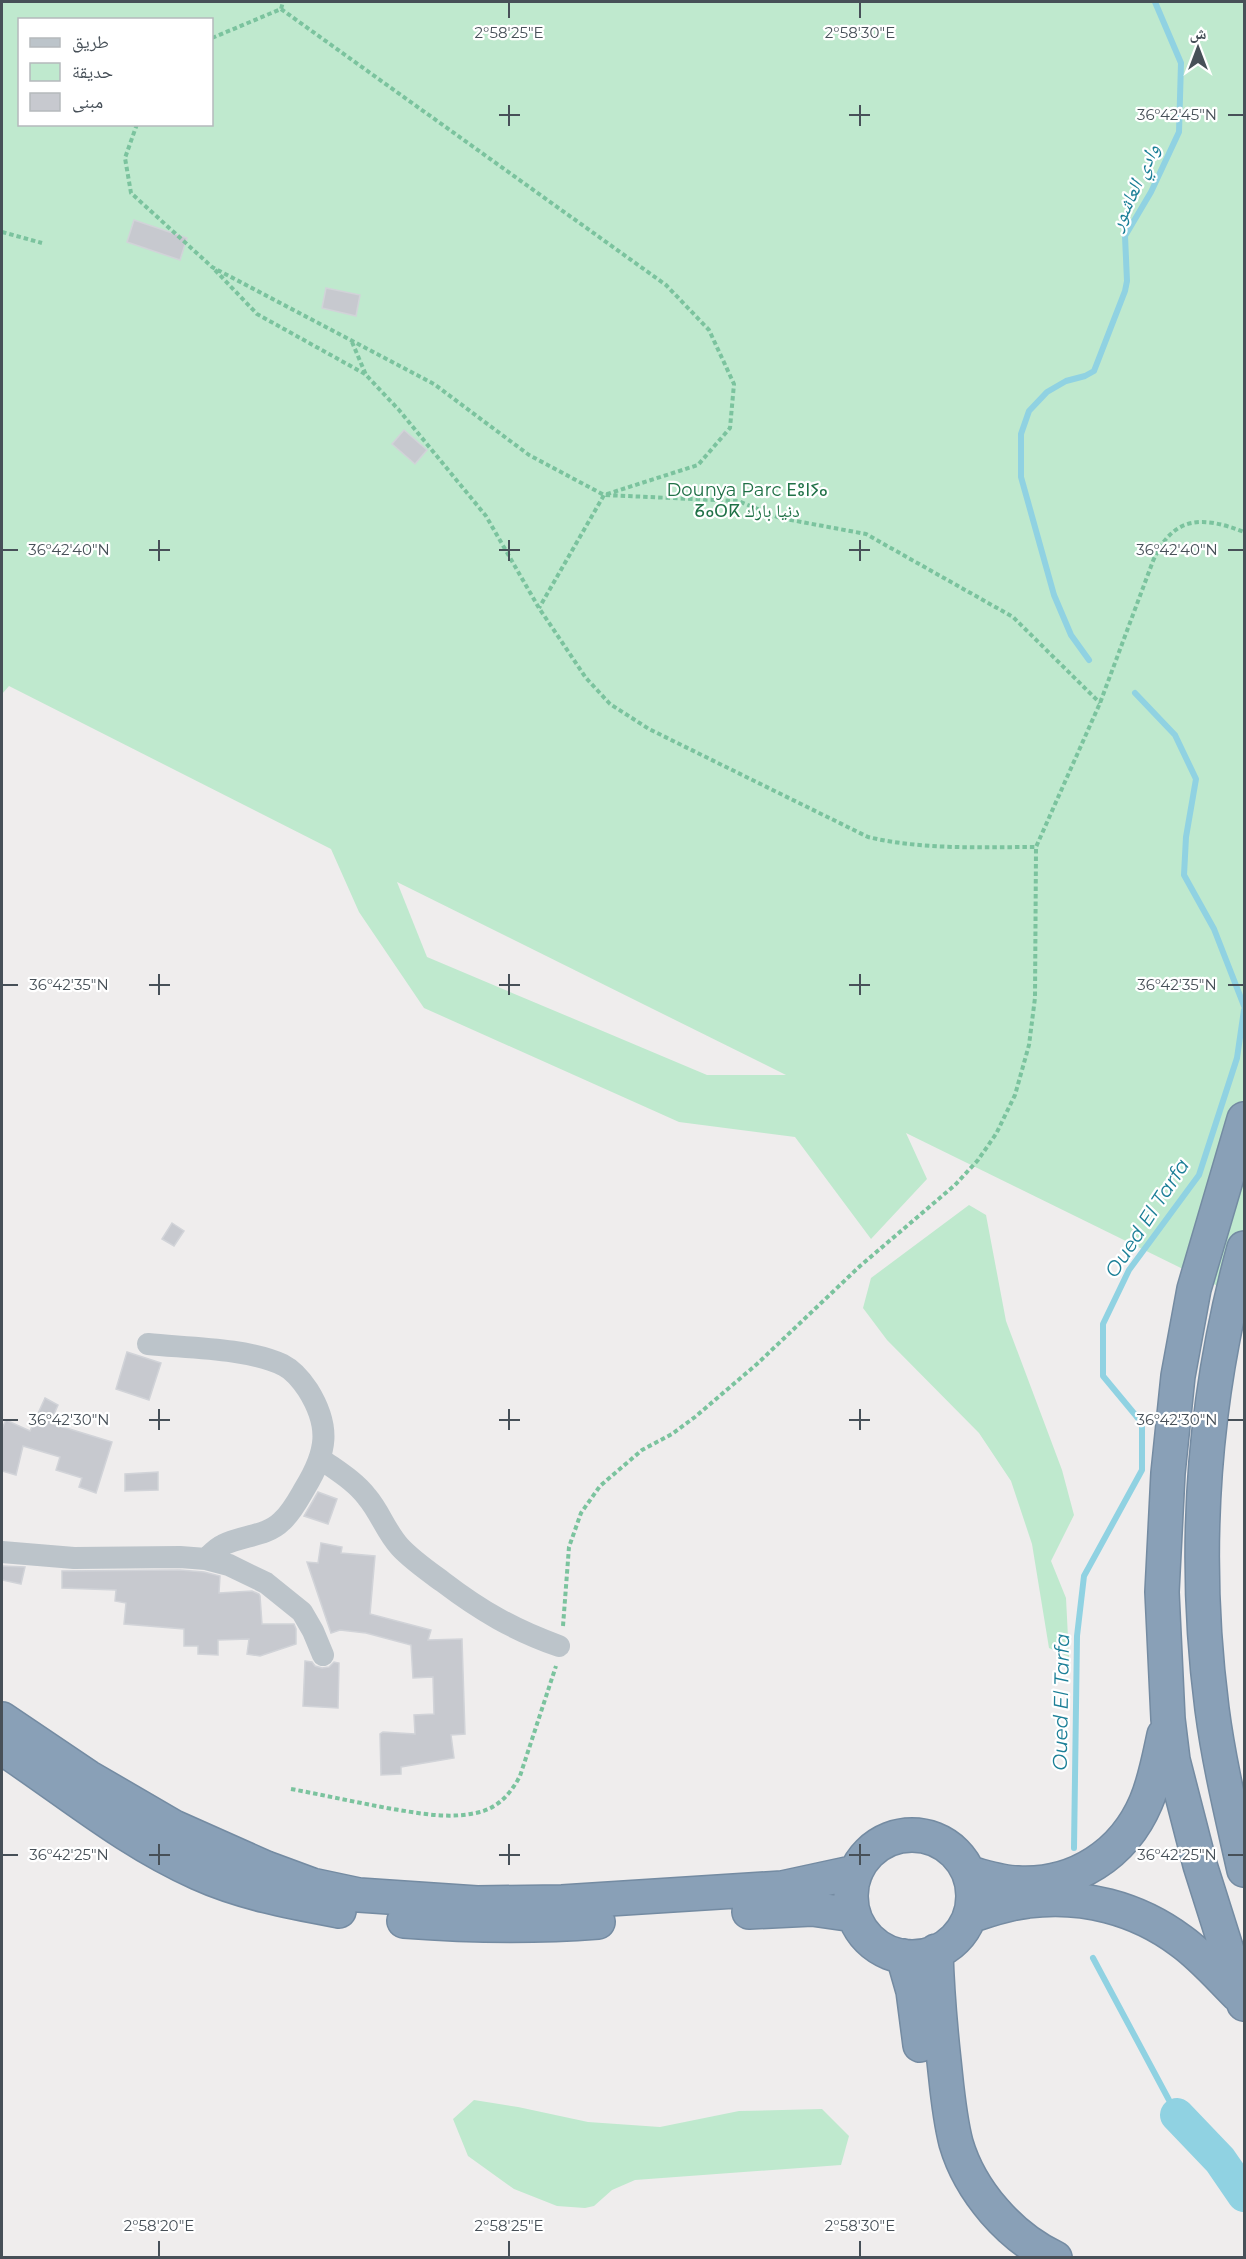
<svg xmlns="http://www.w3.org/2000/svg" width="1246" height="2259" viewBox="0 0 1246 2259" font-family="Montserrat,'Noto Naskh Arabic','Noto Sans Tifinagh',sans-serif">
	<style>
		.green { fill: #bfe9ce; fill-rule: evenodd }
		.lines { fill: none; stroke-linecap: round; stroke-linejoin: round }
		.stream { stroke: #90d2e2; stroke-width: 6 }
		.river { stroke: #90d2e2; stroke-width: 34 }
		.building { fill: #c7c9cf; stroke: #d1d3d8; stroke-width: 1.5 }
		.highway-casing { stroke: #748ba2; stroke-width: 36 }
		.path { stroke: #7bc39e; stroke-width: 4; stroke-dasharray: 4.5 3; stroke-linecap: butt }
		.minor { stroke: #bcc4ca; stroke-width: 22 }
		.highway { stroke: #89a0b7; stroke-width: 33 }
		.ticks { fill: none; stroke: #475058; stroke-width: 2 }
		.labels { text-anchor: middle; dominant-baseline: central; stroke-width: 4.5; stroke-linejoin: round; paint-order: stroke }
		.park-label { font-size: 18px; fill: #207147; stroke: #fff }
		.water-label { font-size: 20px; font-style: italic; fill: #1b7f97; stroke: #fff }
		.ticks-label { font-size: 15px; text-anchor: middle; fill: #475058; stroke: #fff; stroke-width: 4.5; stroke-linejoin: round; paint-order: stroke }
	</style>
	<rect width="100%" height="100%" fill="#efeded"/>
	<!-- green -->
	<path class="green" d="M2,2h1242v1297l-338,-166 21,46 -56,60 -76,-102 -116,-15 -255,-114 -65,-96 -28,-63 -322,-163 -7,8zM20,20h192v104h-192zM397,882l389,193h-79l-280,-118z
		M969,1205l17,10 20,106 56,149 12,45 -23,46 15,37 3,59 -20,-9 -17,-104 -21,-63 -32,-48 -92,-93 -24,-32 8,-30z
		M474,2100l44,7 70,15 72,5 79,-16 83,-2 27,27 -8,29 -206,15 -23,10 -18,16 -9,2 -28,-2 -43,-17 -46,-33 -15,-37z"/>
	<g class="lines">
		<!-- stream -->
		<path class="stream" d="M1089,660l-18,-25 -17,-40 -33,-118v-43l8,-23 18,-19 19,-11 19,-5 9,-5 31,-80 2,-10 -2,-45 26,-44 28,-60 2,-69 -26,-61
			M1135,693l40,42 21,44 -10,58 -2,38 30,54 30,77
			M1074,1848l3,-212 7,-60 58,-106v-47l-39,-47v-52l26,-54 70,-95 38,-117 7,-48
			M1093,1958l84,157"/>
		<!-- river -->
		<path class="river" d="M1177,2115l43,45 24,35"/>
	</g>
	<!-- building -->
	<path class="building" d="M134,220l53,18 -7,22 -53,-18z
		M326,288l34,7 -4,21 -34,-8z
		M404,430l23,20 -12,14 -23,-20z
		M172,1223l12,8 -10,15 -12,-7z
		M127,1352l34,11 -12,37 -33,-11z
		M45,1398l13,7 -8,18 62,19 -16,51 -17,-6 3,-9 -26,-8 4,-13 -37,-11 -7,29 -14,-4v-42l4,-9 24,11z
		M158,1472v18l-33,1v-17z
		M318,1492l19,7 -9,25 -24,-8z
		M321,1543l21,4 -1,6 34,3 -5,58 61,16 -3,10 34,-1 3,95 -14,1 3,23 -53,9v7l-20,1 -1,-41 3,-2 32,2 -1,-19 20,-1 -1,-37 -20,1 -2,-33 -45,-12 -26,-3 -9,3 -24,-71 11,1z
		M2,1566l23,1 -4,17 -19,-4z
		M180,1570l24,2 16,4 -1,17 33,-2 7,3 1,2 2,28h32l2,5v15l-36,12 -13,-2 2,-15 -31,1v15l-20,-1v-8h-14v-17l-60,-5 2,-21 -11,-2 1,-11 -54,-2v-17z
		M305,1661l7,1 3,4 7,2 7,-1 5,-5 5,1 -1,45 -35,-2z"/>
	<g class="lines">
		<defs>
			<path id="highway" d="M1244,1119l-50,170 -16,87 -10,97 -6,119 6,127 5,41 27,105 44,139
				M1244,1248c-41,150 -52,306 -32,461 7,54 20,107 32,161
				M2,1719l86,58 86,50 92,41 46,17 47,10 118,8 85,-1 220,-14 74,-16
				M2,1748c65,43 124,93 196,125 44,20 93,29 141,38
				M851 1896a61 61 0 1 1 122 0a61 61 0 1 1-122 0Z
				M969,1873c16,4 33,10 49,10 57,3 106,-29 128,-81 9,-21 13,-44 18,-67
				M749,1912l63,-3 42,6
				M970,1916c19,-6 38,-13 58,-15 54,-7 109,7 153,40 21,15 39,36 57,54
				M404,1921c65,5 129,6 194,1
				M936,1951c1,37 4,73 8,110 3,27 5,55 12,82 14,48 54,94 99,115
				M903,1956l10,35 7,54"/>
		</defs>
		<!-- highway casing -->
		<use href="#highway" class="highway-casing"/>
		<!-- path -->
		<path class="path" d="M281,9l385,276 43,45 25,54 -4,44 -32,37 -94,30 -65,113
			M212,38l69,-29 2,-7
			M137,124l-12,34 6,35 81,74 222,117 95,71 75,40 134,6 42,17 86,16 147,83 87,86
			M2,232l40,11
			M215,270l42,44 108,60
			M352,342l14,33 33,35 87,106 53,92 47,70 24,26 39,25 219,108c54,13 113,10 168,10
			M563,1626l6,-79 12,-34 19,-27 42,-36 30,-16 23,-17 62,-53 103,-98 95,-81 23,-25 18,-26 19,-39 14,-50 6,-47 1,-151 64,-144 53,-142c20,-46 50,-45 91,-29
			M291,1789c32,6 64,13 96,19 31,5 62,12 93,4 19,-5 31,-19 40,-36l36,-110"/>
		<!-- minor -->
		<path class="minor" d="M148,1344c39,4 99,4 135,21 10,5 19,16 25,25 23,37 19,62 -3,98 -7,12 -13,24 -23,33 -16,16 -40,14 -59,24 -7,3 -12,9 -17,14
			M321,1459c15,11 34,22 46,38 13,15 19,35 33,50 12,13 28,24 43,35 38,29 71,48 116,64
			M2,1552l72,6 106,-1 26,2 23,6 37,18 36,29 11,19 10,24"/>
		<!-- highway -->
		<use href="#highway" class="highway"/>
	</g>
	<!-- ticks -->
	<path class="ticks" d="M509,3v15M860,3v15M509,105v21M860,105v21M499,115h21M849,115h21M1228,115h15M159,540v21M509,540v21M860,540v21M3,550h15M149,550h21M499,550h21M849,550h21M1228,550h15M159,974v21M509,974v21M860,974v21M3,985h15M149,985h21M499,985h21M849,985h21M1228,985h15M159,1409v21M509,1409v21M860,1409v21M3,1420h15M149,1420h21M499,1420h21M849,1420h21M1228,1420h15M159,1844v21M509,1844v21M860,1844v21M3,1855h15M149,1855h21M499,1855h21M849,1855h21M1228,1855h15M159,2241v15M509,2241v15M860,2241v15"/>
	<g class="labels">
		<!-- park labels -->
		<g class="park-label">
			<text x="747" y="490">Dounya Parc ⴹⵓⵏⵢⴰ<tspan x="747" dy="21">ⵒⴰⵔⴽ دنيا بارك</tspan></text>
		</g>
		<!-- water labels -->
		<g class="water-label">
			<text transform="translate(1134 187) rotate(-65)">وادي العاشور</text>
			<text transform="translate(1147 1218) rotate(-57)">Oued El Tarfa</text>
			<text transform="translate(1061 1702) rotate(-89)">Oued El Tarfa</text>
		</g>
	</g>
	<g class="ticks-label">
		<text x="509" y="38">2°58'25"E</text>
		<text x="860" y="38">2°58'30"E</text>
		<text x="1177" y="120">36°42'45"N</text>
		<text x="69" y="555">36°42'40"N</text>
		<text x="1177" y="555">36°42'40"N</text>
		<text x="69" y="990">36°42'35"N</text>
		<text x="1177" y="990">36°42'35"N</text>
		<text x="69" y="1425">36°42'30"N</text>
		<text x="1177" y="1425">36°42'30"N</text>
		<text x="69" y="1860">36°42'25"N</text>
		<text x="1177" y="1860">36°42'25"N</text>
		<text x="159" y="2231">2°58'20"E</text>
		<text x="509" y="2231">2°58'25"E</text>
		<text x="860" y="2231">2°58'30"E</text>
	</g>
	<!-- border -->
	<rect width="1246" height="2259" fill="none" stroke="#475058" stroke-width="6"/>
	<!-- legend -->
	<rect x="18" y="18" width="195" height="108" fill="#ffffff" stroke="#b5b9bc" stroke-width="1.5"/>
	<rect x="30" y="38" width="30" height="9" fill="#bcc4ca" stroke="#b5b9bc" stroke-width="1.5"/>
	<text x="72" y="48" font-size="18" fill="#475058">طريق</text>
	<rect x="30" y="63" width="30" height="18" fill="#bfe9ce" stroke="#b5b9bc" stroke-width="1.5"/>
	<text x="72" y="78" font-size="18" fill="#475058">حديقة</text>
	<rect x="30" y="93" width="30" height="18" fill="#c7c9cf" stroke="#b5b9bc" stroke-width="1.5"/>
	<text x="72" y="108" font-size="18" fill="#475058">مبنى</text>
	<!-- north arrow -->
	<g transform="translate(1198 48)" stroke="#ffffff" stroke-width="4.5" paint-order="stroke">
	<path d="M0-4.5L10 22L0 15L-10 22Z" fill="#475058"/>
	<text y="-9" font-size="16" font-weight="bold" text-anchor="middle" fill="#475058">ش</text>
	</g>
</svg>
